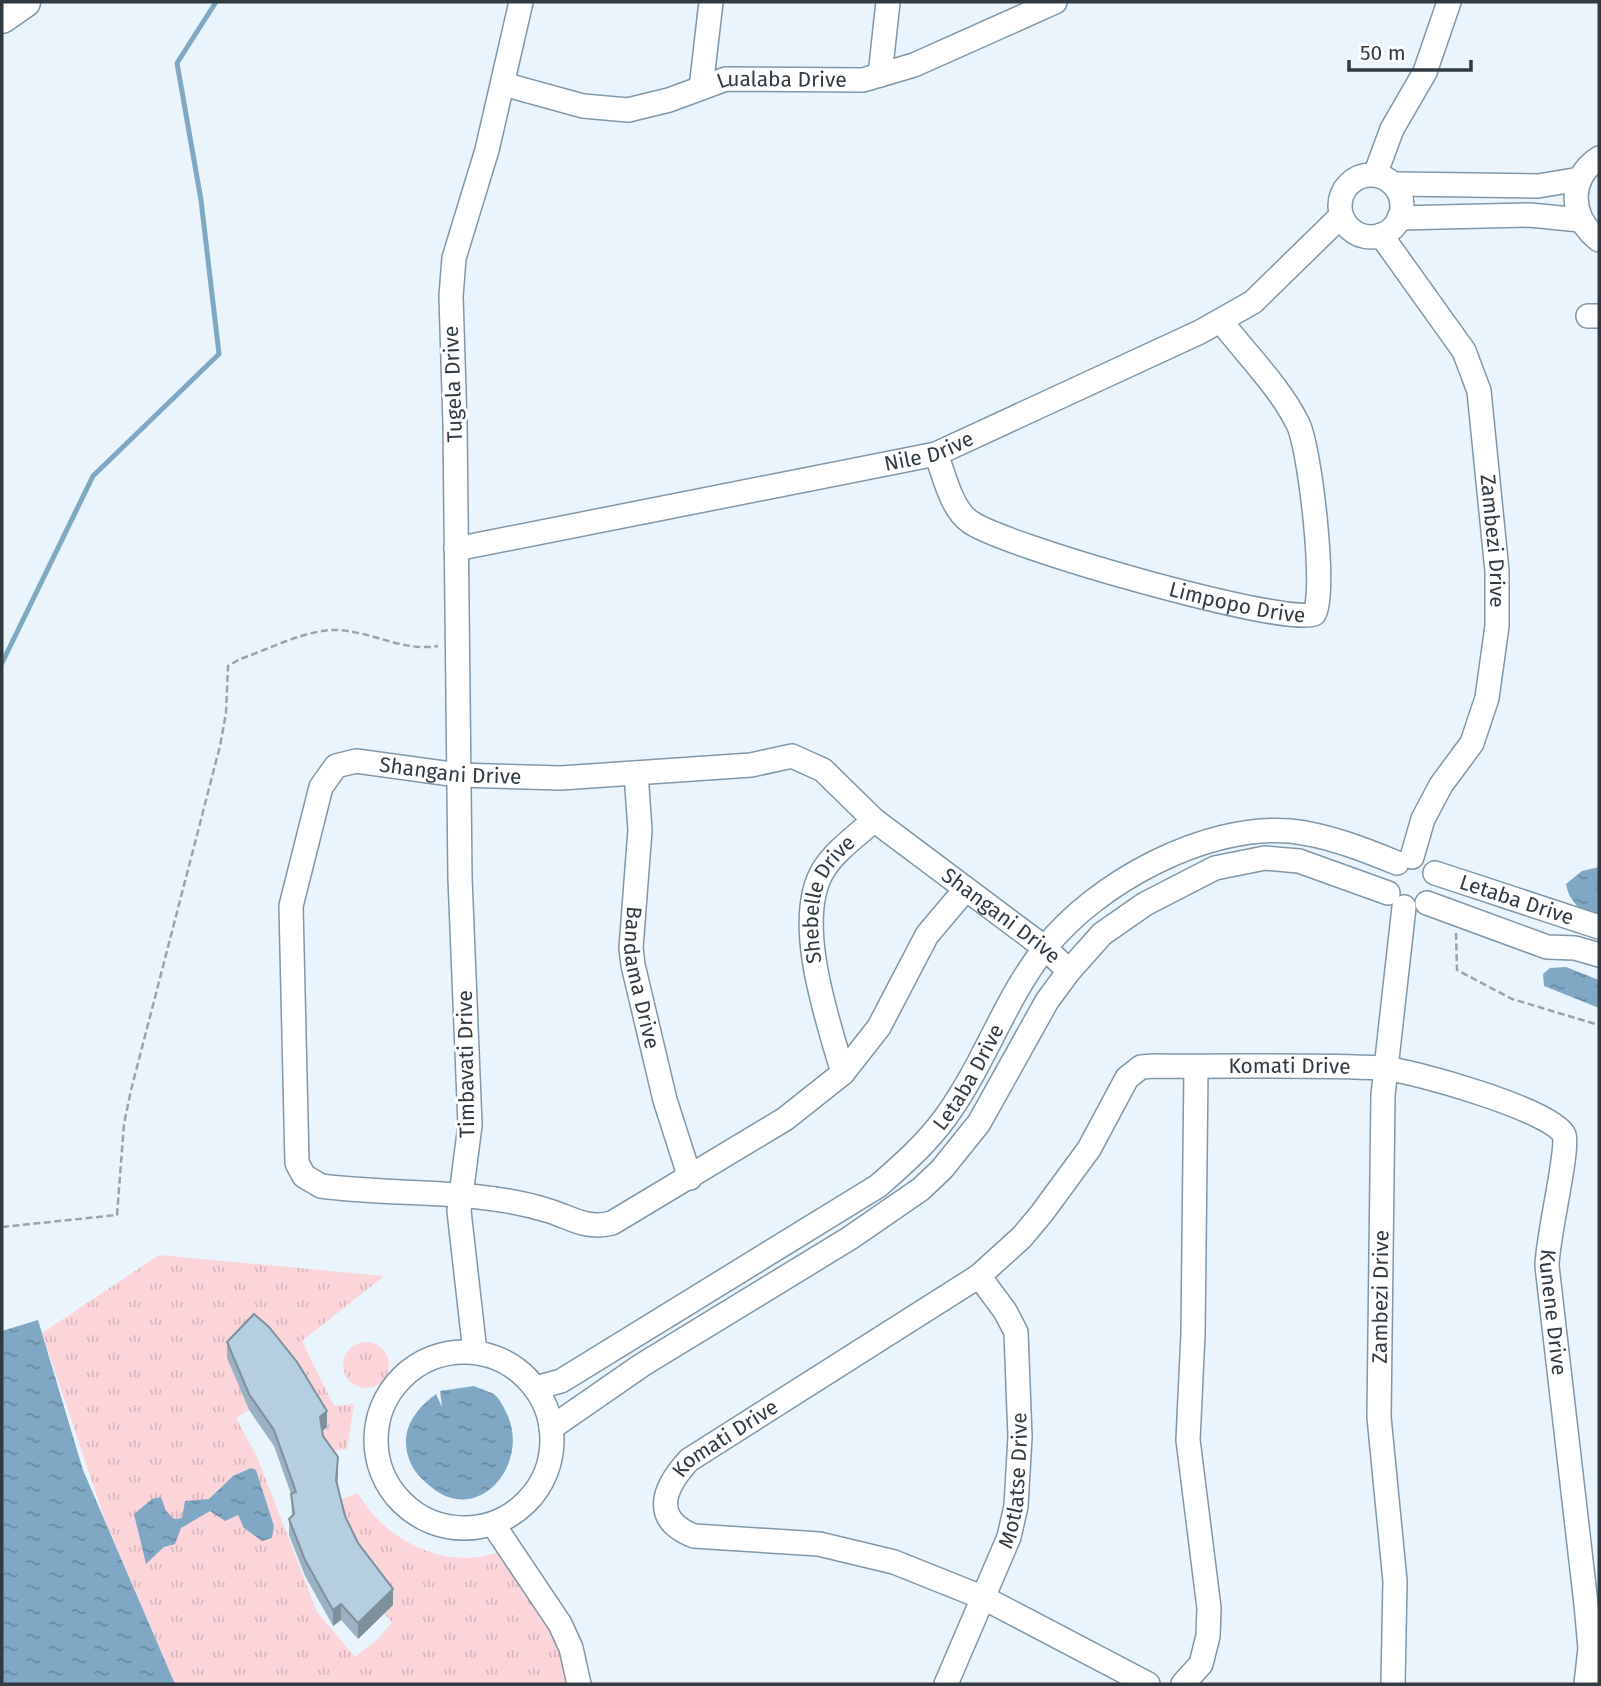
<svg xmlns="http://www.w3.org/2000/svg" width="1601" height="1686" viewBox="0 0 1601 1686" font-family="'Fira Sans',sans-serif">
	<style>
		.grass { fill: url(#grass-tufts) }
		.water { fill: url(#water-ripples) }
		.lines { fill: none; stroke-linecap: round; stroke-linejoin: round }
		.stream { stroke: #80a8c4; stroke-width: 5 }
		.minor-casing { stroke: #7f97a8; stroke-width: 26 }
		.major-casing { stroke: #7f97a8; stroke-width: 33 }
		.path { stroke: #99a3aa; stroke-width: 2.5; stroke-dasharray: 7 3.5; stroke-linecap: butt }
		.minor { stroke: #fff; stroke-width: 23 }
		.major { stroke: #fff; stroke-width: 30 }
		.wall { fill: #9cb1c1 }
		.shaded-wall { fill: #7f909d }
		.building { fill: #b5cee0; stroke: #7f909d; stroke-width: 2 }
		.labels { text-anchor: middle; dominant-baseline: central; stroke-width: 6; stroke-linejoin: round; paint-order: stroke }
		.street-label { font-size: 21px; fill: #303a41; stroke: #fff }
	</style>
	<defs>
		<pattern id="grass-tufts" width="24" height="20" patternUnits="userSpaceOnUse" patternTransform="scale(1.75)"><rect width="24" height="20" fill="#fcd5db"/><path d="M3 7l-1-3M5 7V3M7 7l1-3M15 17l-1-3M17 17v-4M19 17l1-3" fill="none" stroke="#d8b8bd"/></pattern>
		<pattern id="water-ripples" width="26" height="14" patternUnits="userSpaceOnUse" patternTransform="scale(1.75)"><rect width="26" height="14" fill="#80a8c4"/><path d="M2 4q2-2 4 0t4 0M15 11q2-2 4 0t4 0" fill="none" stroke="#698aa1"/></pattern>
	</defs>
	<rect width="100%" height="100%" fill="#eaf4fc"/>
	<!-- grass -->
	<path class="grass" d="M159,1255l225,21 -82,65 32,65 20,-2 -7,45 -24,3 -64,-118 -40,28 8,-4 22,52 -13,8 22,41 59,153 38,45 24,-19 13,-16 -8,-8 9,-9 -6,-24 -25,-34 -9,3 -16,-49 21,-8c27,50 96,82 150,55l52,76 16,60h-401l-70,-164 -63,-187z
		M343 1365a23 23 0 1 1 46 0a23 23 0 1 1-46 0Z"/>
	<!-- water -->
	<path class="water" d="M1599,867v51c-17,-5 -30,-16 -33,-34l16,-13z
		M1566,967l33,13v28l-55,-22 -1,-12 7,-6z
		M38,1320l45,150 92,214h-173v-353z
		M474,1386c6,3 14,5 20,8 5,4 9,12 12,18 26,50 -27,115 -75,75 -13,-11 -20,-18 -24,-35 -5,-25 9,-43 29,-58l6,13 -2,-16z
		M251,1468l5,2 18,56 -2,12 -10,3 -18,-13 -6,-13 -13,6 -15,-10 -29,17 -6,16 -11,3 -18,17 -12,-50 18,-15 9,-2 5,14 8,8 8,-1 3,-17 24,-2 24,-23z"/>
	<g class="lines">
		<!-- stream -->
		<path class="stream" d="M2,663l91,-187 126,-122 -18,-154 -24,-137 39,-61"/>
		<defs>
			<g id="minor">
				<path d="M880,75l8,-73"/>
				<path id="s1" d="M503,84l80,22 45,4 41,-10 57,-21 137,1 51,-15 141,-63"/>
				<path d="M701,88l10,-86"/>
				<path d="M1599,158c-32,21 -29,60 0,82"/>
				<path d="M1375,175l17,-46 33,-57 24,-70"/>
				<circle cx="1371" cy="206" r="31"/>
				<path d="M1394,184l144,2 42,-7"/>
				<path d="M1399,218l131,-3 50,5"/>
				<path id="s2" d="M1381,235l83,116 15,40 18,180v55l-10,72 -15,45 -31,42 -18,34 -11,38"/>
				<path d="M1588,316h11"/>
				<path id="s3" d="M936,454c8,20 15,54 33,67 30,24 314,105 345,93 13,-18 -4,-166 -16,-190 -18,-37 -52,-70 -77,-103"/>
				<path id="s4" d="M456,549l480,-95 264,-122 53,-30 88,-86"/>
				<path id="s5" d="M636,773l4,57 -9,118 2,17 32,135 25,78"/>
				<path id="s6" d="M1435,873l164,54"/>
				<path id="s7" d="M965,890l-38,45 -48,92 -36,46 -58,46 -173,104c-27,7 -41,-6 -66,-13 -72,-22 -151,-14 -225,-24l-17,-10 -7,-13 -6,-257 30,-119 15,-21 20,-5 102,14 103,3 190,-13 41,-9 31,14 51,50 171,128 24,23"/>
				<path d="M1427,903l120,44 28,1 24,7"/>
				<path id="s8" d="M843,1073c-15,-52 -51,-154 -19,-204 12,-19 34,-34 50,-49"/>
				<path d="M475,1352l-16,-141 11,-86 -10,-247 -5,-454 -4,-128 3,-38 33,-108 34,-148"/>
				<circle cx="464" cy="1440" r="88"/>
				<path id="s9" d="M535,1388l26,-7 317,-195c24,-21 48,-42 67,-68 39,-53 59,-118 100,-170 51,-65 160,-124 245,-117 37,4 73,18 107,32"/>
				<path d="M551,1428l91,-63 208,-127 71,-49 21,-20 37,-46 68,-122 22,-30 33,-37 43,-30 70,-36 50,-10 34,3 89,32"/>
				<path d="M493,1524l67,100 11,24 8,36"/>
				<path id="s10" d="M946,1684l63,-147 7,-31 4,-69 -4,-105 -11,-21 -26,-35"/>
				<path id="s11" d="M1148,1684l-164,-86 -90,-36 -75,-18 -125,-8c-43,-17 -31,-48 -5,-76l290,-184 43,-39 20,-24 47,-64 38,-71 14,-11 13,-1c76,1 153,-2 228,2 29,2 173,43 182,67 5,15 -17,104 -17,131l39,338 4,44 -4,36"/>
				<path d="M1183,1684l18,-20 7,-28 1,-28 -21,-168 5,-106 3,-266"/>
				<path id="s12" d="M1393,1684l2,-103 -16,-164 4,-322 21,-188"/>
			</g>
			<path id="major" d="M2,18l23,-16"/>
		</defs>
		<!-- minor casing -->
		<use href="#minor" class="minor-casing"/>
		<!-- major casing -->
		<use href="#major" class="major-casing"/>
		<!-- path -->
		<path class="path" d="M1456,933l1,37 55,29 87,26
			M2,1227l115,-12 7,-91 7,-34 89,-344 6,-33 2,-47 12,-7c30,-10 66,-30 98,-29 35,2 66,22 100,16"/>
		<!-- minor -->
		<use href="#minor" class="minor"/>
		<!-- major -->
		<use href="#major" class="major"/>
	</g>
	<!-- wall -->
	<path class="wall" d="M227,1342l100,85 -5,4 1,5 15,37 -1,12 8,31 13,27 35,62 -35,34 -17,-19 -8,6 -28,-50 -16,-41v-16l3,-3 -1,-22 -17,-48 -25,-36 -22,-52z"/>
	<!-- shaded-wall -->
	<path class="shaded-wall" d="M327,1411v16l-7,6v-16z
		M338,1457v16l-2,23v-16z
		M393,1589v16l-35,34v-16z
		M341,1604v16l-8,6v-16z"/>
	<!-- building -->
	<path class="building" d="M254,1314l15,13 28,35 30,49 -7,6 3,19 15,21 -2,23 9,36 13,27 35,46 -35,34 -17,-19 -8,6 -28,-50 -16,-41 5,-5 -3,-20 5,-2 -22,-62 -25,-36 -22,-52z"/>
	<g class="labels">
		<!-- street labels -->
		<g class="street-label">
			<text stroke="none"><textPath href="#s1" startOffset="287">Lualaba Drive</textPath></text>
			<text transform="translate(453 384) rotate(-92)">Tugela Drive</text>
			<text stroke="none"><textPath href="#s4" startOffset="483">Nile Drive</textPath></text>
			<text stroke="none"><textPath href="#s2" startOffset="336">Zambezi Drive</textPath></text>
			<text stroke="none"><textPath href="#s3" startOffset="357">Limpopo Drive</textPath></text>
			<text stroke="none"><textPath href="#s7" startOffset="1348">Shangani Drive</textPath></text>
			<text stroke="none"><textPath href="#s6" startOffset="86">Letaba Drive</textPath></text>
			<text stroke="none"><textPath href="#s8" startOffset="182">Shebelle Drive</textPath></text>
			<text stroke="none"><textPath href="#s7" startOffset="1956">Shangani Drive</textPath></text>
			<text stroke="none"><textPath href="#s5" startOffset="206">Bandama Drive</textPath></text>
			<text transform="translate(466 1064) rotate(-91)">Timbavati Drive</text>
			<text stroke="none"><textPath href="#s11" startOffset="1340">Komati Drive</textPath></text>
			<text stroke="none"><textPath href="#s9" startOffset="542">Letaba Drive</textPath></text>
			<text stroke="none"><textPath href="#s12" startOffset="388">Zambezi Drive</textPath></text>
			<text stroke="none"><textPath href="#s11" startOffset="1808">Kunene Drive</textPath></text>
			<text stroke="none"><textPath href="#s11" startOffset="623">Komati Drive</textPath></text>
			<text stroke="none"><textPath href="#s10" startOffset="217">Motlatse Drive</textPath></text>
		</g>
	</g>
	<!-- border -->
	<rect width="1601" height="1686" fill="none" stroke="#303a41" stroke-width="7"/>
	<!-- scale -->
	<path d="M1349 60v10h122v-10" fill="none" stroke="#303a41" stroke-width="3.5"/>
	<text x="1360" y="60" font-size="21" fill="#303a41" stroke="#ffffff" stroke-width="5" paint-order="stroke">50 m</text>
</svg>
